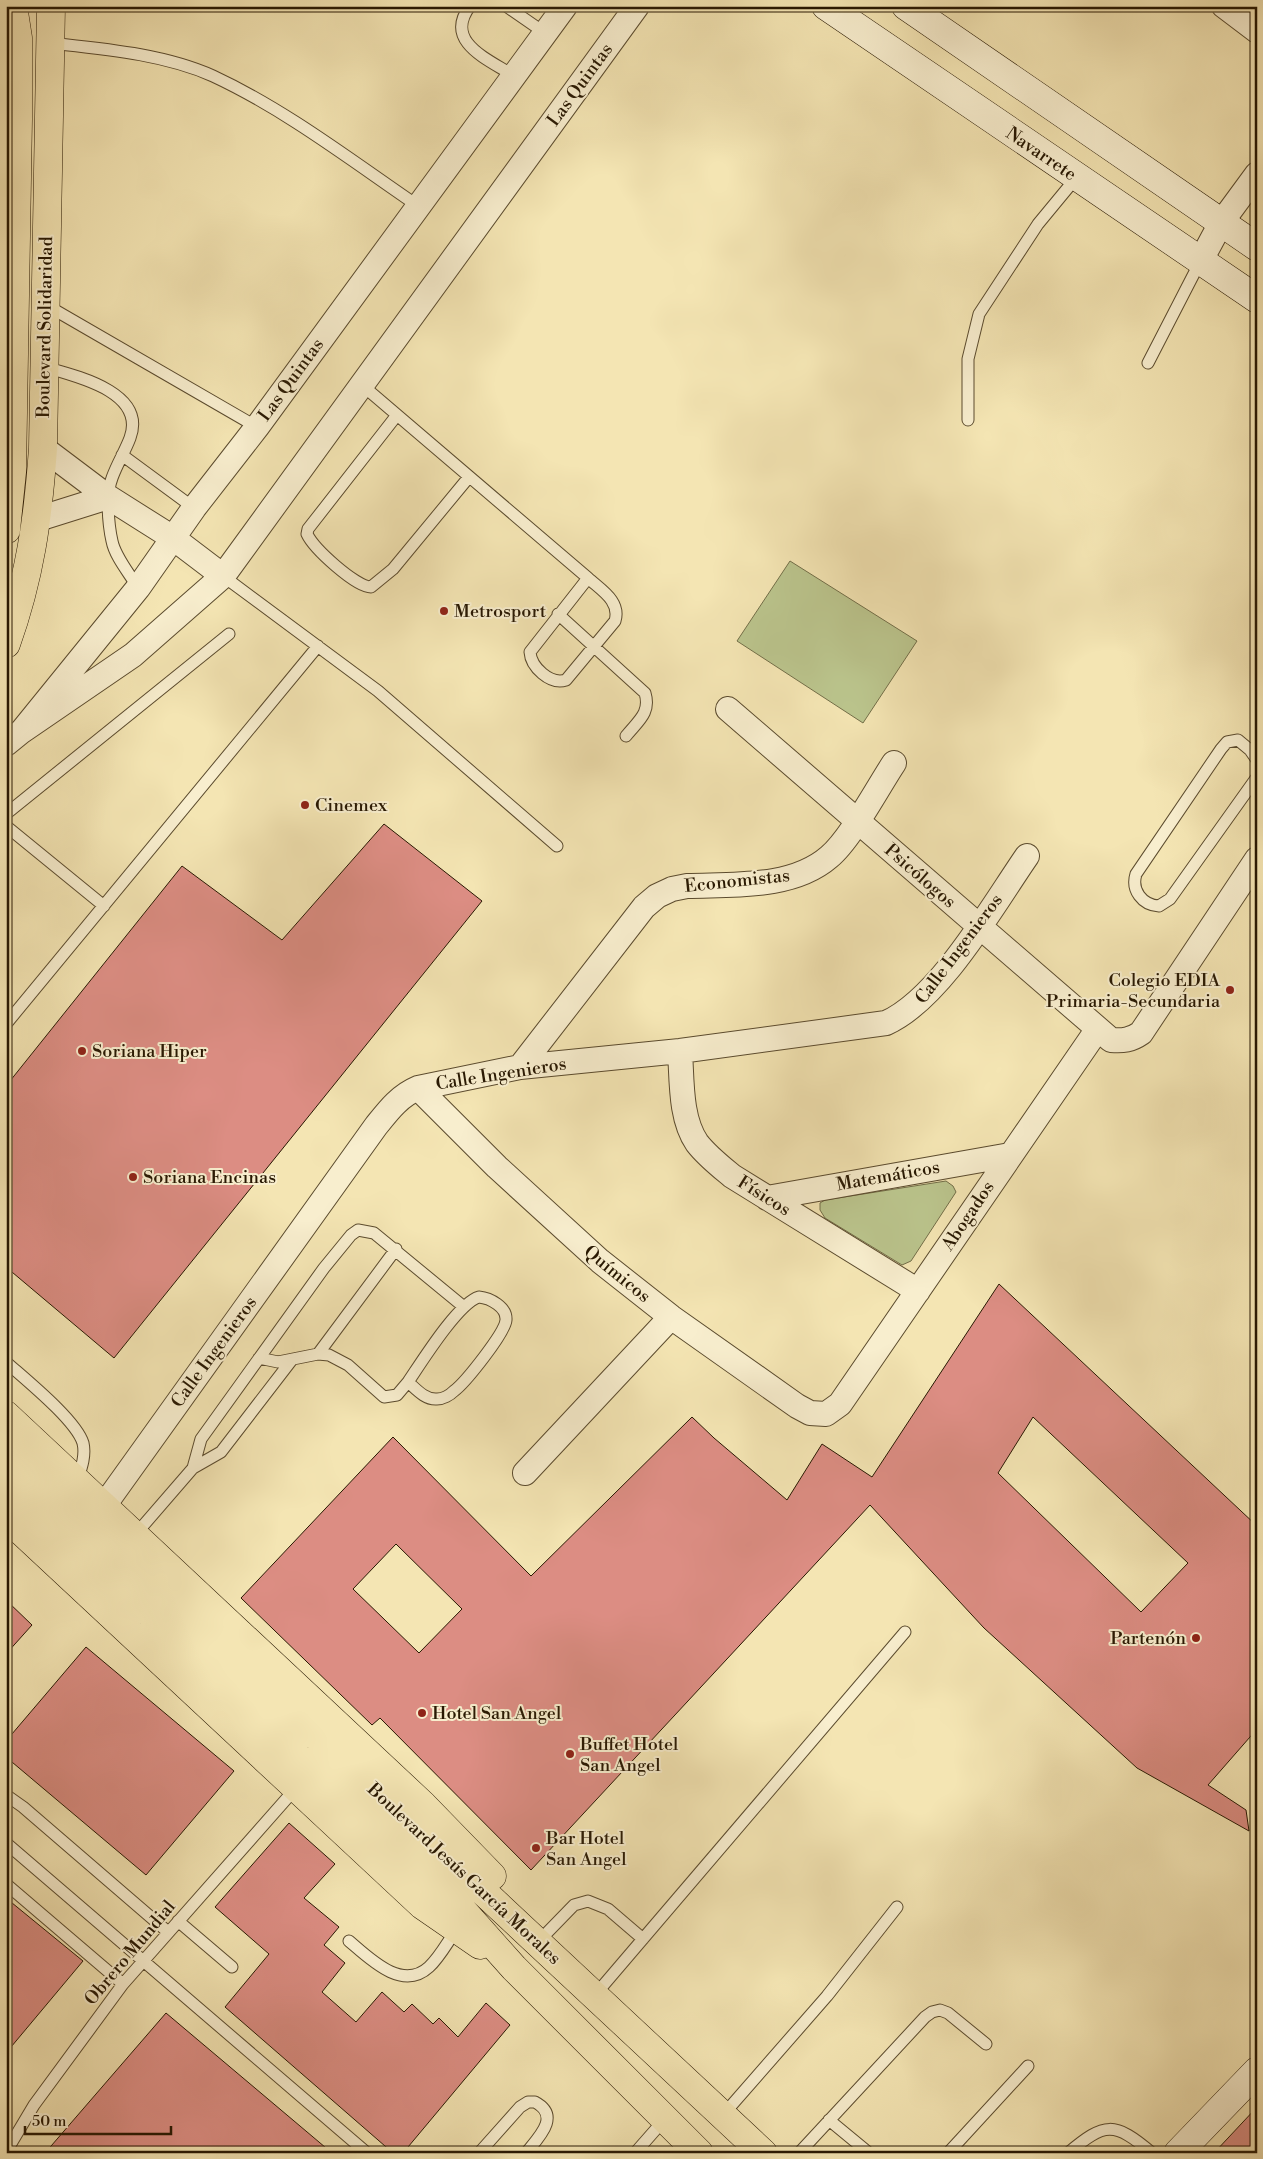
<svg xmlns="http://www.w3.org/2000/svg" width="1263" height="2159" viewBox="0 0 1263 2159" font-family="'Libre Bodoni',serif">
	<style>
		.green { fill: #bbc58d; stroke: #726e48 }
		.building { fill: #dc8d83; stroke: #281802; fill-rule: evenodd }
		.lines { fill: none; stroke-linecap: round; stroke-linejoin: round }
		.lane-casing { stroke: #5b4b2e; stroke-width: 13 }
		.street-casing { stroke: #5b4b2e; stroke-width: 26 }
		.secondary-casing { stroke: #281802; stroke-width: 29 }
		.primary-casing { stroke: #281802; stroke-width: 29 }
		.lane { stroke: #f8eece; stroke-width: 11 }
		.street { stroke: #f8eece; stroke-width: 24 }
		.secondary { stroke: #f8eece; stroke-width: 28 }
		.primary { stroke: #f4e5b3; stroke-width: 28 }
		.poi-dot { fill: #8f2418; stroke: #f8eece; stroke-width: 2 }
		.labels { text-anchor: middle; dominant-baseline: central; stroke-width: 4; stroke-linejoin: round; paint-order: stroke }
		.street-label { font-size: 18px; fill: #281802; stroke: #f8eece }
		.poi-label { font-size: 18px; fill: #281802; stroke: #f8eece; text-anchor: start }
	</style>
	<rect width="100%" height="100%" fill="#f4e5b3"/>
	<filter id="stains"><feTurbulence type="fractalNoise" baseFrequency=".004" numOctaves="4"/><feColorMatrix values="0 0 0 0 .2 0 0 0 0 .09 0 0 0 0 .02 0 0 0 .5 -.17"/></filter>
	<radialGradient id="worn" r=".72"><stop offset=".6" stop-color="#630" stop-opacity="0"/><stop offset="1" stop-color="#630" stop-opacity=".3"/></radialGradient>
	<!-- green -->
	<path class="green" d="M790,561l127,80 -54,82 -126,-82z
		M946,1181l7,5 3,6 -45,69 -9,4 -77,-47 -5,-8v-7l5,-3z"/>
	<!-- building -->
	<path class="building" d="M384,824l98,77 -368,457 -108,-91v-181l176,-220 100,74z
		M999,1284l258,242v203l-49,56 38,25 3,21 -112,-63 -153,-140 -114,-123 -339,365 -151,-152 -8,7 -131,-127 152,-161 138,139 161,-159 22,21 73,62 35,-56 50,33zM1033,1417l155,146 -47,49 -143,-139zM396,1544l66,65 -43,44 -66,-64z
		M6,1600l26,25 -26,29z
		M86,1647l148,124 -88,104 -140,-118v-16z
		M289,1823l46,41 -31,34 35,29 -15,18 21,18 -23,29 34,30 26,-30 22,20 8,-8 21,20 6,-6 19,19 28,-34 24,22 -107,128h-10l-168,-146 44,-53 -54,-47z
		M6,1898l77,63 -77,92z
		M166,2013l166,140h-287z
		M1257,2107v46h-43z"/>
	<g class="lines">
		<defs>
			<path id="lane" d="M470,6c-27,36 18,53 44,70
				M506,6l39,27
				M50,43c54,6 114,11 163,33 73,34 139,85 205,130
				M46,305l211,122
				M1148,363l52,-101
				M44,367c32,9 103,25 86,71 -7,19 -22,39 -22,61 0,13 1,29 4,42 3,16 18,33 26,47
				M362,385l226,193c13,12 33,23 27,43l-49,59c-16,5 -35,-13 -36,-28l58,-74
				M397,415l-89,114 -1,5c7,15 49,53 64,53l22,-18 76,-92
				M968,420v-61l11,-45 59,-90 38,-46
				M122,455l72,53
				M223,576l155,115 179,155
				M558,614l87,79c6,20 -7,28 -19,43
				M1257,760l-7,-10 -12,-10 -11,2 -6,7 -85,125c-5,16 6,31 23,32l11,-7 87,-122
				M6,814l223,-180
				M6,826l98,80
				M6,1024l312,-378
				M479,1297c11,1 28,10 27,23 -1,13 -41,63 -52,71 -4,4 -11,8 -17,8 -12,1 -21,-10 -29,-17 13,-19 50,-79 71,-85z
				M318,1354l78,-105
				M259,1358l19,4 40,-8 11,1 19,10 36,32 13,-2 11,-13
				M6,1362c19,17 70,58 77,81 3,13 -2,26 -6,38
				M193,1468l8,-29 123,-171 27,-33 7,-5 16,3 90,74
				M135,1535l58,-67 28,-16 70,-91
				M6,1795l17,12 145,125
				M6,1843l361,310
				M6,1884l117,100
				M178,1921l54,46
				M349,1941c20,17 53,51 80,26 11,-10 19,-26 28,-38
				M538,1942l36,-37 14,-4 20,8 35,30
				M595,1995l310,-363
				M723,2115l104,-119 70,-89
				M829,2120l40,33
				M6,2152l28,-47 89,-121 173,-196
				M479,2153l41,-46 8,-5h7c26,14 4,35 -9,51
				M635,2153l29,-33
				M799,2153l126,-136 7,-5 8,-2 8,3 38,31
				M948,2153l80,-87
				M1068,2153c37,-31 46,-32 84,0"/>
			<path id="street" d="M1224,6l33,25
				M1200,262l21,-39 36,-49
				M43,448l65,49 65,41 50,38
				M38,519l70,-22
				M728,709l383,331c12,1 20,0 30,-7l116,-174
				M22,731l111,-76 90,-79 414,-570
				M6,744l16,-13 116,-143 56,-80 63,-81 308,-421
				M680,1051c2,30 0,67 17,92 10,13 23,23 35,33l186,115
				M520,1067l124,-160 13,-11 15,-7 15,-3c46,-2 105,3 142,-29 21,-17 49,-70 65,-94
				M418,1088l79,79 103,94 71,56 126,89 13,7 16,1 14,-10 257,-374
				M767,1198l243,-43
				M525,1473l146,-156
				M103,1507l273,-381c12,-15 23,-30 42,-38l102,-21 160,-16 206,-28c54,-24 107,-118 141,-167"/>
			<path id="secondary" d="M826,6l431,293
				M906,6l351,241
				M1178,2153l79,-82"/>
			<path id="primary" d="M6,530l6,-58 6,-353v-81l-5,-32
				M6,644c24,-67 32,-125 37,-196l8,-442
				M6,1415l417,390 69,71
				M6,1446l757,707
				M6,1480l144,133 148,144 150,137 66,74 185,185
				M6,1517l416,388 58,40"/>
		</defs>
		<!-- lane casing -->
		<use href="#lane" class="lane-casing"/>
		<!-- street casing -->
		<use href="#street" class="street-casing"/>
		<!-- secondary casing -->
		<use href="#secondary" class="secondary-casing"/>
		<!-- primary casing -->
		<use href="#primary" class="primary-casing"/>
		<!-- lane -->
		<use href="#lane" class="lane"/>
		<!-- street -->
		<use href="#street" class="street"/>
		<!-- secondary -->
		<use href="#secondary" class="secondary"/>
		<!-- primary -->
		<use href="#primary" class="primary"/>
	</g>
	<!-- markers -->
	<g class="poi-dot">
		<circle cx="444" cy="611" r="5"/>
		<circle cx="305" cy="805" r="5"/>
		<circle cx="1230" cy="990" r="5"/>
		<circle cx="82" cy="1051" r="5"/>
		<circle cx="133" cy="1177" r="5"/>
		<circle cx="1196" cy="1638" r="5"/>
		<circle cx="422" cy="1713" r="5"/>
		<circle cx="570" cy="1754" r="5"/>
		<circle cx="536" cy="1848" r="5"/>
	</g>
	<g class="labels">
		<!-- street labels -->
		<g class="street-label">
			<text transform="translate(580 85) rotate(-54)">Las Quintas</text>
			<text transform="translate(1041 154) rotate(34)">Navarrete</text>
			<text transform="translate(45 327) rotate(-89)">Boulevard Solidaridad</text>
			<text transform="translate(291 380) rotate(-54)">Las Quintas</text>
			<text transform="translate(920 876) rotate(41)">Psicólogos</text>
			<text transform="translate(737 881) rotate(-6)">Economistas</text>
			<text transform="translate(959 949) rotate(-53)">Calle Ingenieros</text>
			<text transform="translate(501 1074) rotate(-9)">Calle Ingenieros</text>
			<text transform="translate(888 1176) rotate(-10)">Matemáticos</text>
			<text transform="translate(764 1196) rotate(32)">Físicos</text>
			<text transform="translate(968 1216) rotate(-56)">Abogados</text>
			<text transform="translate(617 1274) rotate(39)">Químicos</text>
			<text transform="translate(214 1352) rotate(-54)">Calle Ingenieros</text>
			<text transform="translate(464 1874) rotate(43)">Boulevard Jesús García Morales</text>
			<text transform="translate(130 1953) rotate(-50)">Obrero Mundial</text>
		</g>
		<!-- poi labels -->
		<g class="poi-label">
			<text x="454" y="611">Metrosport</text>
			<text x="315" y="805">Cinemex</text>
			<text x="1220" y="980" text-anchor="end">Colegio EDIA<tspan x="1220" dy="21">Primaria-Secundaria</tspan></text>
			<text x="92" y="1051">Soriana Hiper</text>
			<text x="143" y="1177">Soriana Encinas</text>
			<text x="1186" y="1638" text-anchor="end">Partenón</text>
			<text x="432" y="1713">Hotel San Angel</text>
			<text x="580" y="1744">Buffet Hotel<tspan x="580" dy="21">San Angel</tspan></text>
			<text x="546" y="1838">Bar Hotel<tspan x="546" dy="21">San Angel</tspan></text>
		</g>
	</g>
	<!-- margin -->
	<rect width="1263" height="2159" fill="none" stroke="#f4e5b3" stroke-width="25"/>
	<rect x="8" y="8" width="1248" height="2144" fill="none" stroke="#281802" stroke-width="2.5"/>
	<rect x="12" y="12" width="1238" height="2134" fill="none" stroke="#281802"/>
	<!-- scale -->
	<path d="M25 2126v8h146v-8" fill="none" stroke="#281802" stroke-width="2.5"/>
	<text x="32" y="2126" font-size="15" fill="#281802" stroke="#f8eece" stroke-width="4" paint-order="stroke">50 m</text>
	<rect width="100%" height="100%" filter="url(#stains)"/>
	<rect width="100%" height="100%" fill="url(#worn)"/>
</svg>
